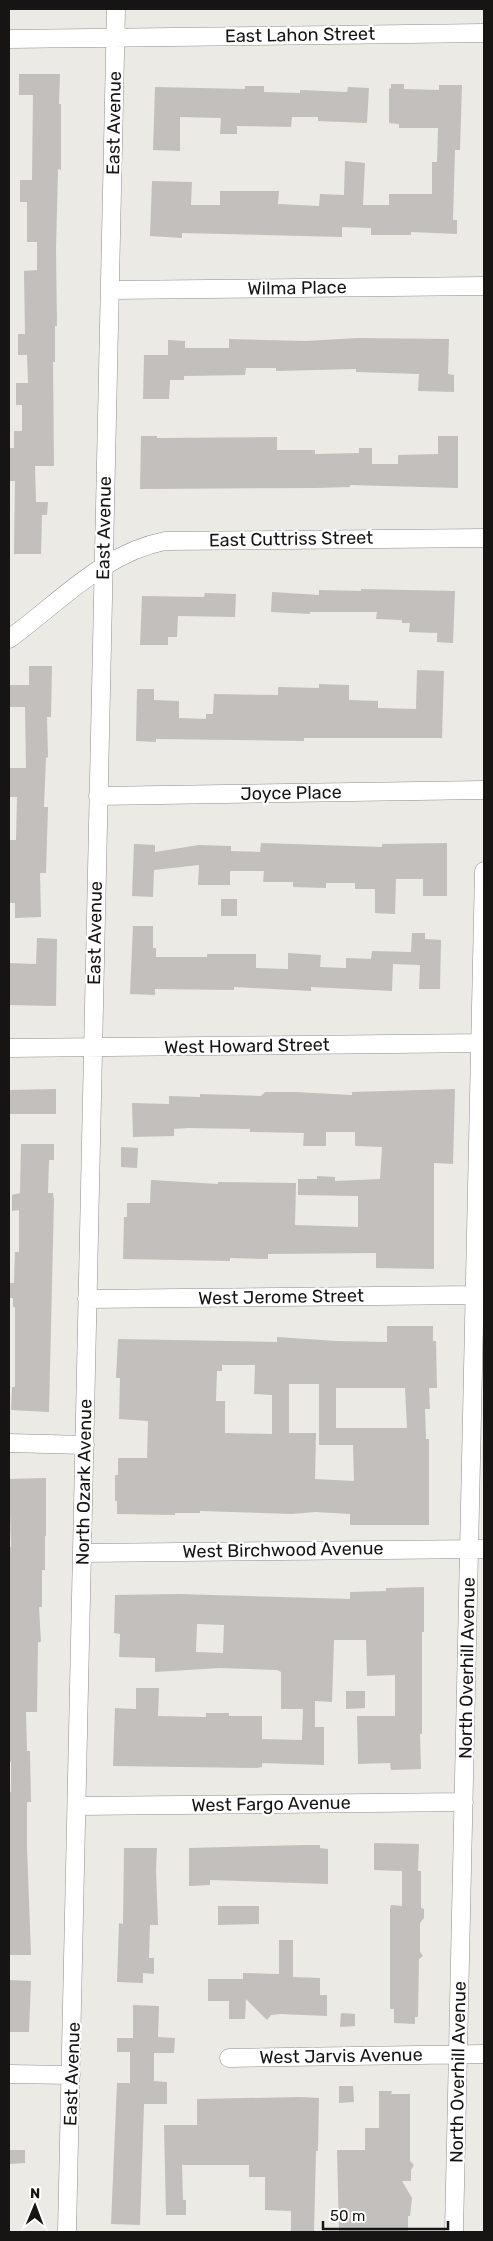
<svg xmlns="http://www.w3.org/2000/svg" width="493" height="2241" viewBox="0 0 493 2241" font-family="Rubik,sans-serif">
	<style>
		.building { fill: #c3bfbc; fill-rule: evenodd }
		.lines { fill: none; stroke-linecap: round; stroke-linejoin: round }
		.street-casing { stroke: #918f8b; stroke-width: 19 }
		.street { stroke: #fff; stroke-width: 18 }
		.labels { text-anchor: middle; dominant-baseline: central; stroke-width: 4.5; stroke-linejoin: round; paint-order: stroke }
		.street-label { font-size: 18px; fill: #161514; stroke: #fff }
	</style>
	<rect width="100%" height="100%" fill="#ebeae5"/>
	<!-- building -->
	<path class="building" d="M19,74h41l-1,30h2v66l-3,-1 -2,81 1,76h-2v36h-2l1,104h-19l1,36h12l-1,13h-5l-1,39h-27l1,-73h-6v-33h5v-17h8v-26h-6v-22h12l-1,-28h-9v-21h7l-1,-63 13,-1v-28h-10v-40h-7v-22h12l1,-85h-14z
		M391,84h13v5l35,1v-5h23l-2,65h-5l-2,70h4v14l-46,-2v3h-40v-7l-29,-1v10l-160,-4v5l-32,-2 2,-55 40,1 -1,23h29v-14h59l-1,13 41,2 1,-12 24,1 1,-34 20,2 -2,42h26v-11h43v-32h5l1,-34h-39v-4l-10,-1v-35l2,1z
		M245,86h19v6l36,1v-3l47,2 1,-5 21,1 -2,35 -49,-2v-4h-26l-1,10 -54,-1v8h-17l1,-16 -41,-1v34l-27,-1 2,-63 90,2z
		M357,338l92,1 -1,35 6,1v17l-36,-1 1,-17 -63,-2v-3l-80,2v-3h-30l-1,7 -61,1v4h-14l-1,19h-26l1,-44h24v-15l17,1v7h44v-9l77,2z
		M141,436h16v2l120,-1v13h38v4l44,-1v-5h13v16h26v-9l40,-1v-18h20v52l-108,-3v2l-35,1 -175,1z
		M361,589l94,2 -2,52 -16,-1v-9l-28,-1 1,-9h-8v-3l-26,-1 1,-7h-67v2l-39,-2 1,-20 47,3v-5l42,1z
		M205,593l31,1 -1,23 -57,-1 -1,21h-9v8h-28l2,-49 62,1z
		M29,666h23l-1,51h-4l1,40 -2,1 -2,49h4l-2,66h-6l1,44 -26,1v-15h-6v-63h7l1,-43h-7v-29h16l-1,-61h-16v-22h20z
		M417,670l27,1 -2,67h-138v3l-148,-2v3l-20,-1 1,-52h17v11l25,1v17l27,1v-5h7l1,-20 64,1v-8l41,1v-4l30,1v15l29,1v7l38,1z
		M261,843l121,4v-3l65,-1v53h-24v-17h-27l-1,35 -20,-1v-24h-20v-6h-29v5l-33,-1v-5h-30l1,-11h-34v14h-32l1,-20 -45,5 -1,27 -21,-1 2,-52 21,1v7l44,-7 32,1v5l29,1z
		M221,899h16v17h-16z
		M133,926h20v22h3v9h51v-3h49v14l32,1v-16l33,2 -1,12 26,1v-10l25,1 1,-8 39,1 1,-19h13v6l16,1 -1,49h-21l1,-24 -27,-1 -1,27 -81,-4v4l-77,-4v3l-79,-1v6l-25,-1z
		M37,938l20,1 -1,67 -47,-1v-42l27,1z
		M56,1089v25h-47v-24z
		M455,1089l-2,75 -19,-1v106l-58,-1v-15l-108,1v5l-38,-1v3l-107,-2 1,-42h3v-14h23l1,-23 67,4v-2l78,1 -1,42 63,2v-31l-60,-1v-16h19v-3l18,1v4l45,-2 2,-32 -27,-1v-14h-29v14h-23l1,-13 -54,-1v-3l-62,-1 -14,1v7l-41,1 -1,-34 37,1v-8l31,1v-3l61,2 4,-4h29l58,3v-3z
		M21,1144h33v16h-5l-1,33h5l1,7 -5,212 -38,-2 1,-23h3v-80h-2v-9h-4v-15h5l1,-31h4v-42l-7,1v-16l8,-2z
		M121,1147l17,1 -1,20 -16,-1z
		M387,1326h46v15h3l1,47h-8l1,21h-5l1,30h3v86h-79v-11l-35,-2 -23,2 -92,-3v2h-25v2l-58,-1v-13h-2v-26h3v-17h29l1,-37 -29,-2 1,-41h-4l2,-39 159,3v-5l59,4 51,1zM222,1365h33l-1,29 18,1v39l-47,-1v-32h-9l1,-30h5zM289,1384h30v61h34l1,36 -39,-2 1,-46h-27zM336,1388h69l2,40h-71z
		M46,1478v58h-1v34h-3v37h-3l2,35h-3l-1,70h-11l1,39h3l1,51h-4v45l4,108h-22v-164l2,1v-30h-2v-215h2l-2,-68z
		M424,1587v45h-2v102h-2l1,35 -30,1 -1,-7 -32,1 -1,-48h38v-41l-28,1 -1,-36h-32l-2,62 -17,-1v26h9v38l-62,-2v4l-5,1 -144,-2 2,-58 21,1v-21h23l-1,28 48,1v-4h23v3h33v23l40,1 1,-31h-22v-37l-4,-2 -58,-2 -64,4v-14l-36,-1 1,-23 -6,-1 1,-38 63,-1 172,5v-7l36,-1v-3zM197,1624l27,1 -1,28 -27,-1z
		M346,1691h19v17l-19,1z
		M374,1843l45,1 -1,27h3v37l3,1v9l-4,5v29l3,4 -4,3 -1,58h-3v7l-21,-1v-14h-4v-100l1,-4 11,1v-35l-28,-1z
		M305,1845h15v3l8,1v35l-118,-4v5l-21,1v-38z
		M124,1848h33l-1,21 2,56h-8l-1,33h5v16l-11,-1v10l-26,-1 2,-59 4,1z
		M218,1906h41v18l-41,1z
		M279,1940h14v37l27,1v17h7v21l-47,-2 -9,1 -4,5 -21,-21 -1,20h-16v-18h-21v-22h35v-6l36,1z
		M9,1980l22,1 -2,51h-20z
		M133,2005l26,1 -1,31 17,1 -1,15h-20v28l13,1v22h-23l-4,121 -29,-1 6,-141h13v-31h-13v-14h16z
		M341,2013l14,1v12l-15,1z
		M339,2086h14l1,16 -15,1z
		M379,2091h13l-1,3h19v67l4,4 -3,5v11h-9l10,17 -2,18h-2v16h-69l-2,-82h28v-22h14z
		M299,2097l20,1 -1,53h-2l-2,81h-23v-21l-26,-1v-33h-16v-12h-67l1,35h3v15h-20l-2,-90h33v-26z
		M9,2150h16v13l-16,1z"/>
	<g class="lines">
		<defs>
			<path id="street" d="M9,39l475,-6
				M110,290l374,-4
				M9,639c50,-36 94,-86 156,-98l319,-3
				M98,796l386,-6
				M9,1048l475,-5
				M87,1299l388,-4
				M9,1443l76,2
				M83,1553l401,-4
				M78,1806l386,-4
				M229,2058l255,-4
				M9,2074l62,1
				M67,2232l49,-2223
				M454,2232l30,-1361"/>
		</defs>
		<!-- street casing -->
		<use href="#street" class="street-casing"/>
		<!-- street -->
		<use href="#street" class="street"/>
	</g>
	<g class="labels">
		<!-- street labels -->
		<g class="street-label">
			<text transform="translate(300 35) rotate(-1)">East Lahon Street</text>
			<text transform="translate(114 123) rotate(-89)">East Avenue</text>
			<text transform="translate(297 288) rotate(-1)">Wilma Place</text>
			<text transform="translate(104 528) rotate(-89)">East Avenue</text>
			<text transform="translate(291 539) rotate(-1)">East Cuttriss Street</text>
			<text transform="translate(291 793) rotate(-1)">Joyce Place</text>
			<text transform="translate(95 933) rotate(-89)">East Avenue</text>
			<text transform="translate(247 1046) rotate(-1)">West Howard Street</text>
			<text transform="translate(281 1297) rotate(-1)">West Jerome Street</text>
			<text transform="translate(84 1482) rotate(-89)">North Ozark Avenue</text>
			<text transform="translate(283 1550) rotate(-1)">West Birchwood Avenue</text>
			<text transform="translate(467 1668) rotate(-89)">North Overhill Avenue</text>
			<text transform="translate(271 1804) rotate(-1)">West Fargo Avenue</text>
			<text transform="translate(341 2056) rotate(-1)">West Jarvis Avenue</text>
			<text transform="translate(458 2072) rotate(-89)">North Overhill Avenue</text>
			<text transform="translate(72 2074) rotate(-88)">East Avenue</text>
		</g>
	</g>
	<!-- border -->
	<rect width="493" height="2241" fill="none" stroke="#161514" stroke-width="20"/>
	<!-- north arrow -->
	<g transform="translate(35 2206) rotate(1)" stroke="#ffffff" stroke-width="4" paint-order="stroke">
	<path d="M0-4L9 19L0 12L-9 19Z" fill="#161514"/>
	<text y="-8" font-size="14" font-weight="bold" text-anchor="middle" fill="#161514">N</text>
	</g>
	<!-- scale -->
	<path d="M323 2221v8h125v-8" fill="none" stroke="#161514" stroke-width="2.5"/>
	<text x="330" y="2221" font-size="15" fill="#161514" stroke="#ffffff" stroke-width="4" paint-order="stroke">50 m</text>
</svg>
